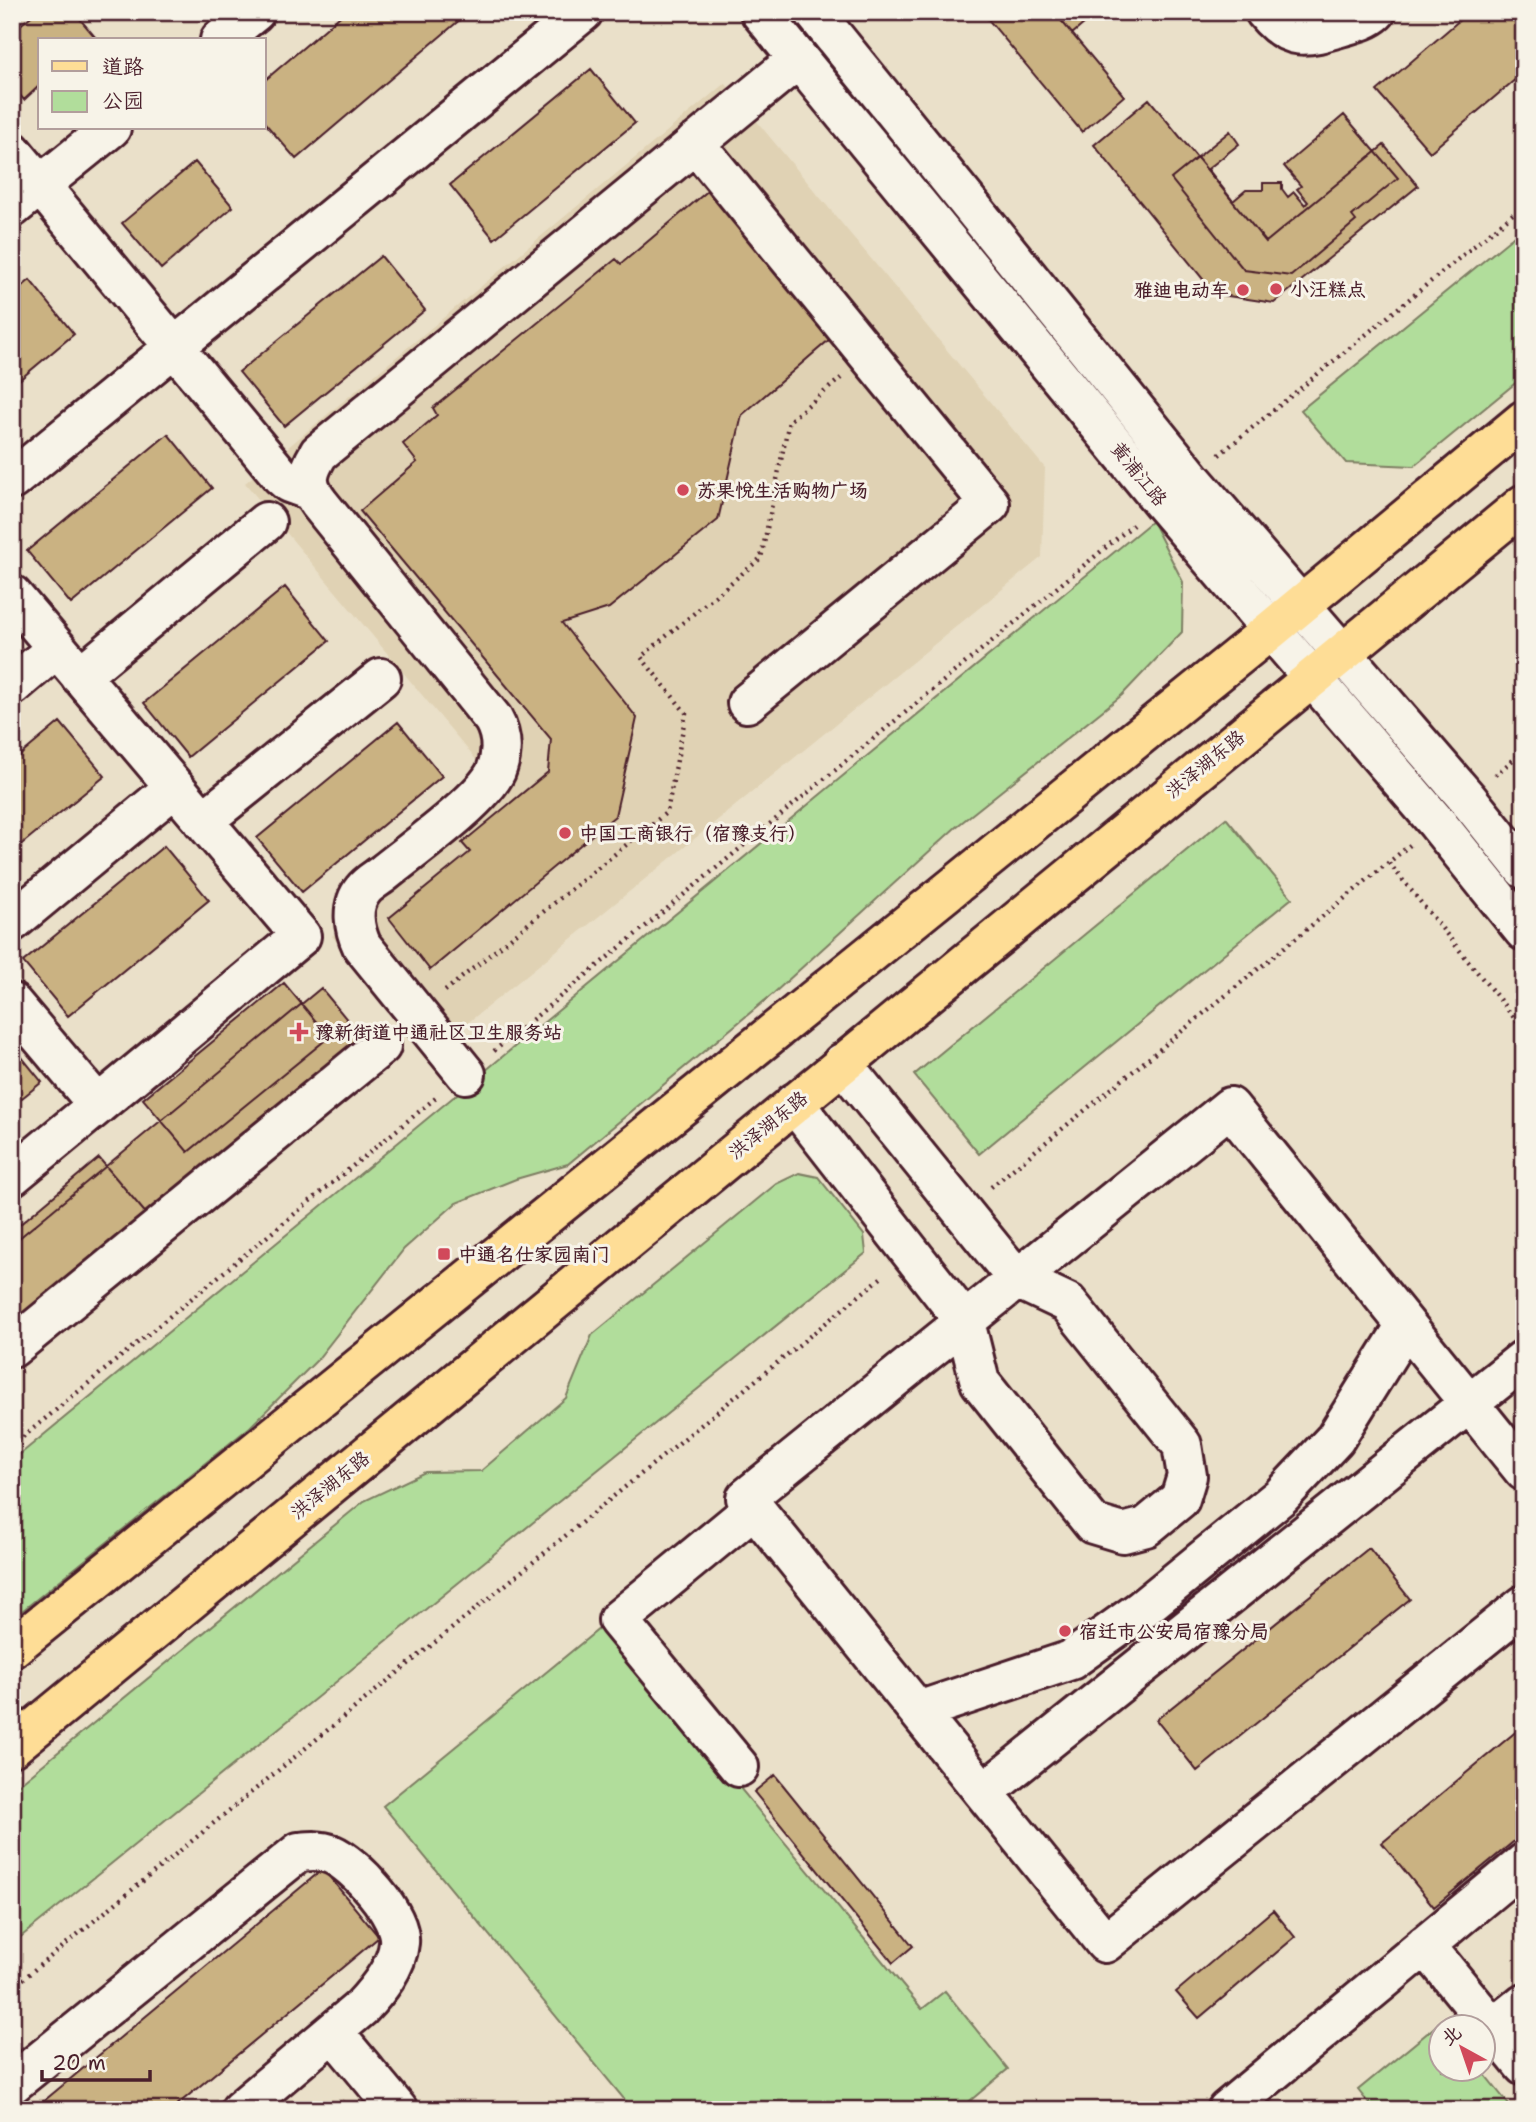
<svg xmlns="http://www.w3.org/2000/svg" width="1536" height="2122" viewBox="0 0 1536 2122" font-family="'Shantell Sans','LXGW WenKai TC',sans-serif">
	<style>
		.built { fill: #e0d2b4 }
		.green { fill: #b1dd9b; stroke: #7e7e63; stroke-width: 2 }
		.building { fill: #cab282; stroke: #4a1f2b; stroke-width: 2 }
		.lines { fill: none; stroke-linecap: round; stroke-linejoin: round }
		.minor-casing { stroke: #4a1f2b; stroke-width: 44 }
		.major-casing { stroke: #4a1f2b; stroke-width: 44 }
		.path { stroke: #4a1f2b; stroke-width: 4.5; stroke-dasharray: 2 5; stroke-linecap: butt }
		.minor { stroke: #f7f3e8; stroke-width: 38 }
		.major { stroke: #fedd96; stroke-width: 38 }
		.poi-dot { fill: #d1495b; stroke: #f7f3e8; stroke-width: 2.5 }
		.labels { text-anchor: middle; dominant-baseline: central; stroke-width: 6; stroke-linejoin: round; paint-order: stroke }
		.poi-label { font-size: 19px; font-weight: bold; fill: #4a1f2b; stroke: #f7f3e8; text-anchor: start }
		.street-label { font-size: 19px; fill: #4a1f2b; stroke: #f7f3e8 }
	</style>
	<rect width="100%" height="100%" fill="#eae0c9"/>
	<filter id="ink" filterUnits="userSpaceOnUse"><feTurbulence type="fractalNoise" baseFrequency=".0143" numOctaves="2"/><feDisplacementMap in="SourceGraphic" scale="14" xChannelSelector="R" yChannelSelector="G"/><feConvolveMatrix kernelMatrix="1 2 1 2 8 2 1 2 1" color-interpolation-filters="sRGB"/></filter>
	<g filter="url(#ink)">
		<!-- built -->
		<path class="built" d="M725,83l320,385 -3,89 -614,498 -96,-119 171,-144 -258,-309z"/>
		<!-- green -->
		<path class="green" d="M1524,228v148l-110,90 -68,-3 -45,-53z
			M1152,521l31,61 -1,50 -60,63 -166,132 -182,166 -206,171 -52,15 -60,24 -52,46 -87,111 -67,67 -238,192v-158z
			M1226,818l66,80 -313,256 -65,-79z
			M799,1173l19,4 46,58 2,18 -854,691v-154l352,-289 61,-29 56,-1 85,-73 26,-63 184,-151z
			M605,1624l317,385 23,-18 63,78 -49,41h-151l-4,-4 -4,4h-167l-250,-304z
			M1442,2021l5,6 -5,1v42h39l32,40h-139l-16,-20z"/>
		<!-- building -->
		<path class="building" d="M36,12h38l22,26 -3,2h-53v45l-16,15 -12,-14v-54z
			M345,12h124l-173,147 -32,-37v-41z
			M982,12h72l70,84 -42,36z
			M1055,12h43l-26,22z
			M1469,12h55v60l-94,80 -53,-61z
			M591,69l44,54 -141,116 -44,-54z
			M1149,99l117,143 118,-97 34,41 -144,117 -59,-9 -121,-149z
			M1344,115l54,63 -46,38 4,5 -65,55 -47,-6 -73,-91 59,-48 9,13 -31,25 25,32 13,-11h17v-7h19v6l6,8 6,-5 11,13 3,-3 -11,-13 4,-3 -17,-20z
			M195,162l38,45 -72,62 -39,-46z
			M710,189l120,150 -88,76 -24,105 -109,88 -47,15 75,95 -22,98 -185,154 -41,-52 81,-66 -8,-9 86,-71 3,-33 -191,-228 57,-49 -14,-18 34,-29 -4,-7 183,-149 5,5z
			M381,256l44,54 -141,116 -45,-54z
			M30,280l44,54 -62,52v-91z
			M168,434l44,54 -141,116 -44,-53z
			M285,587l44,54 -141,116 -44,-54z
			M60,722l45,54 -93,76v-90z
			M398,722l44,54 -140,116 -45,-54z
			M164,846l45,54 -141,116 -45,-54z
			M284,983l45,54 -141,115 -45,-53z
			M321,988l42,51 -351,290v-85z
			M12,1045l30,37 -30,24z
			M99,1158l49,58 -136,114v-99z
			M1369,1548l41,51 -213,172 -41,-51z
			M1524,1725v108l-90,74 -52,-64z
			M775,1775l138,171 -20,17 -139,-171z
			M323,1869l56,68 -208,173h-138z
			M1273,1910l22,27 -96,81 -23,-26z"/>
		<g class="lines">
			<defs>
				<path id="minor" d="M760,12l402,490 275,321 87,108
					M814,12l377,466 276,320 57,71
					M1265,12c24,30 42,25 75,15 13,-4 26,-6 36,-15
					M220,40l35,-28
					M695,143l295,361 -243,199
					M12,151l269,325 8,7 22,8
					M12,208l99,-80
					M12,480l571,-468
					M12,595l289,341 -203,169
					M80,676l186,-154
					M12,686l45,-38
					M203,821l178,-143
					M12,922l163,-135
					M12,1003l86,102 -86,71
					M466,1074l-104,-128c-8,-17 -12,-40 1,-56 5,-7 15,-12 21,-17 27,-22 99,-73 112,-102 7,-18 6,-36 -3,-52l-174,-216c-15,-20 -12,-30 0,-50l479,-394
					M794,1103l171,219 15,60 113,142 30,9 23,-6 34,-28 7,-23 -5,-31 -114,-142 -51,-24 -175,-216
					M12,1348l369,-302
					M1524,1471l-294,-364 -484,391 359,445 419,-338
					M918,1711l153,-51 70,-50 140,-114 54,-57 71,-114
					M739,1767l-121,-147 136,-112
					M984,1792l539,-432 1,2
					M1425,1945l99,121
					M1493,2028l31,-25
					M333,2032l65,78
					M12,2084l287,-232c12,-1 21,-2 32,2 24,10 71,61 68,89 -2,24 -22,48 -38,65l-121,102
					M1227,2110l297,-247"/>
				<path id="major" d="M12,1648l1260,-1019 252,-209
					M12,1747l1512,-1243"/>
			</defs>
			<!-- minor casing -->
			<use href="#minor" class="minor-casing"/>
			<!-- major casing -->
			<use href="#major" class="major-casing"/>
			<!-- path -->
			<path class="path" d="M1219,455l305,-250
				M1495,775l29,-24
				M1389,863l135,167
				M445,991l222,-179 19,-99 -45,-56 120,-99 28,-137 52,-43
				M494,1051l639,-526
				M991,1187l419,-342
				M12,1446l426,-350
				M12,1988l870,-711
				M333,2110l11,-9"/>
			<!-- minor -->
			<use href="#minor" class="minor"/>
			<!-- major -->
			<use href="#major" class="major"/>
		</g>
	</g>
	<!-- markers -->
	<g class="poi-dot">
		<circle cx="1276" cy="289" r="7"/>
		<circle cx="1243" cy="290" r="7"/>
		<circle cx="683" cy="490" r="7"/>
		<circle cx="565" cy="833" r="7"/>
		<path d="M295.5 1021.5h7v7h7v7h-7v7h-7v-7h-7v-7h7z"/>
		<rect x="437" y="1247" width="14" height="14" rx="3.5"/>
		<circle cx="1065" cy="1631" r="7"/>
	</g>
	<g class="labels">
		<!-- poi labels -->
		<g class="poi-label">
			<text x="1290" y="289">小汪糕点</text>
			<text x="1229" y="290" text-anchor="end">雅迪电动车</text>
			<text x="697" y="490">苏果悦生活购物广场</text>
			<text x="579" y="833">中国工商银行（宿豫支行）</text>
			<text x="315" y="1032">豫新街道中通社区卫生服务站</text>
			<text x="458" y="1254">中通名仕家园南门</text>
			<text x="1079" y="1631">宿迁市公安局宿豫分局</text>
		</g>
		<!-- street labels -->
		<g class="street-label">
			<text transform="translate(1139 474) rotate(51)">黄浦江路</text>
			<text transform="translate(1205 764) rotate(-39)">洪泽湖东路</text>
			<text transform="translate(768 1125) rotate(-39)">洪泽湖东路</text>
			<text transform="translate(330 1485) rotate(-39)">洪泽湖东路</text>
		</g>
	</g>
	<!-- margin -->
	<rect width="1536" height="2122" fill="none" stroke="#f7f3e8" stroke-width="42"/>
	<rect x="21" y="21" width="1494" height="2080" fill="none" stroke="#4a1f2b" stroke-width="2.5" filter="url(#ink)"/>
	<!-- legend -->
	<rect x="38" y="38" width="228" height="91" fill="#f7f3e8" stroke="#b29e9c" stroke-width="2"/>
	<rect x="52" y="61" width="35" height="10" fill="#fedd96" stroke="#b29e9c" stroke-width="2"/>
	<text x="102" y="74" font-size="21" fill="#4a1f2b">道路</text>
	<rect x="52" y="91" width="35" height="21" fill="#b1dd9b" stroke="#b29e9c" stroke-width="2"/>
	<text x="102" y="108" font-size="21" fill="#4a1f2b">公园</text>
	<!-- north arrow -->
	<g transform="translate(1462 2048) rotate(320)"><circle r="33" fill="#f7f3e8" stroke="#b29e9c" stroke-width="2"/>
	<path d="M0-5L12 26L0 18L-12 26Z" fill="#d1495b"/>
	<text y="-10" font-size="19" font-weight="bold" text-anchor="middle" fill="#4a1f2b">北</text>
	</g>
	<!-- scale -->
	<path d="M42 2070v10h108v-10" fill="none" stroke="#4a1f2b" stroke-width="3.5"/>
	<text x="52" y="2070" font-size="21" fill="#4a1f2b" stroke="#f7f3e8" stroke-width="5" paint-order="stroke">20 m</text>
</svg>
